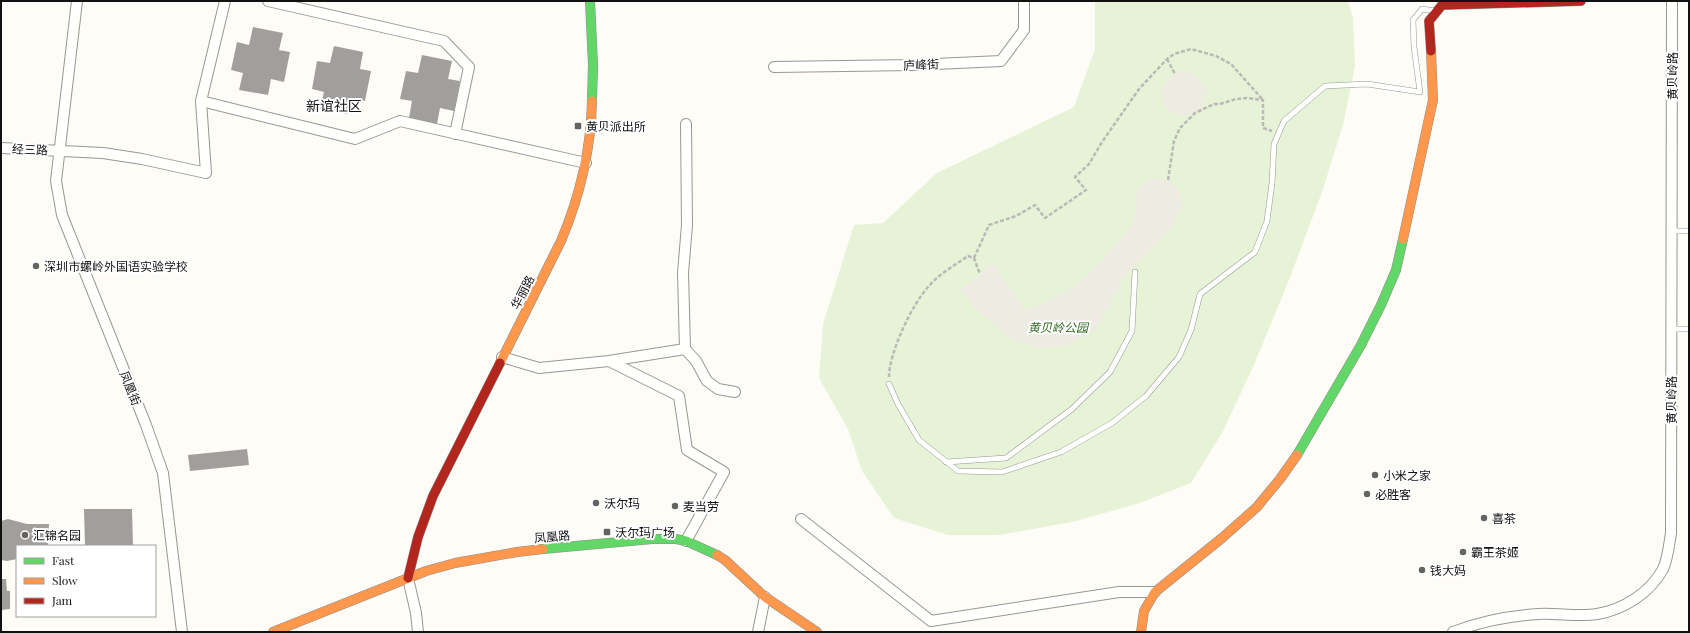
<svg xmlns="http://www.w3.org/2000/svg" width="1690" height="633" viewBox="0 0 1690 633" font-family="'Playfair Display','Noto Sans SC',serif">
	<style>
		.green { fill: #e7f3d7 }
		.plaza { fill: #edebe2 }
		.building { fill: #a19f9c }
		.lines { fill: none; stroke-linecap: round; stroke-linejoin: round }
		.lane-casing { stroke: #979795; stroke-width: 6 }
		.street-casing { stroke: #979795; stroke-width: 12 }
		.fast-casing { stroke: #8e8d8b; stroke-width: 10 }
		.slow-casing { stroke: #8e8d8b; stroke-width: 10 }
		.jam-casing { stroke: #8e8d8b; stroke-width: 10 }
		.path { stroke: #b9b9b8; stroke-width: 2.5; stroke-dasharray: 4 2; stroke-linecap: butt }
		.lane { stroke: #fffffe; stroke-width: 5 }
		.street { stroke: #fffffe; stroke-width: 10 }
		.fast { stroke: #63d668; stroke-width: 9 }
		.slow { stroke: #ff974d; stroke-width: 9 }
		.jam { stroke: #b3261e; stroke-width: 9 }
		.poi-dot { fill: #646362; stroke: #fff; stroke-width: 1.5 }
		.labels { text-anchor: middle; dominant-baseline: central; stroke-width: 4; stroke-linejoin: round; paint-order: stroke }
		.street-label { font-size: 12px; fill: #111; stroke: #fff }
		.poi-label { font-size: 12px; fill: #111; stroke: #fff; text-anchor: start }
		.park-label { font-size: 12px; font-style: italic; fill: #2f6b1f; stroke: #fff }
		.quarter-label { font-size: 14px; fill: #111; stroke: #fff }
	</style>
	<rect width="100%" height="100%" fill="#fdfcf7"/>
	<!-- green -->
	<path class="green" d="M1095,1h253l5,17 2,48 -12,59 -21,67 -33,88 -36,87 -31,66 -31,50 -54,21 -65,18 -73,13h-51l-54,-17 -32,-47 -14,-42 -29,-51 4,-54 31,-99 29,-2 54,-50 137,-66 21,-58z"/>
	<!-- plaza -->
	<path class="plaza" d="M1162 94a22 22 0 1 1 44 0a22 22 0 1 1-44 0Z
		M1158,178l12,3 9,9 3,13 -1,6 -11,21 -46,47 -28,53 -30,16 -27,2 -28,-9 -31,-26 -20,-23 33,-27 32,47 16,-6 36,-19 27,-26 27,-33 6,-15 -2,-13 6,-12 10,-7z"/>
	<!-- building -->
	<path class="building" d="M253,27l30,6 -4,17 11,2 -6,30 -13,-3 -3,16 -29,-5 4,-17 -12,-3 6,-28 12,3z
		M334,46l29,6 -3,17 11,2 -6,30 -13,-3 -4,16 -28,-5 4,-17 -12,-3 5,-28 13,2z
		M422,55l30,6 -4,18 12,2 -6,30 -14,-3 -3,16 -28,-6 3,-17 -12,-2 6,-28 12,2z
		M247,449l2,16 -59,6 -2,-16z
		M84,509h48l1,37h-48z
		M8,519l19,5h22l-1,22h-31v13l-10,2 -6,-1v-39z
		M1,579h5l1,12h3v18l-9,1z"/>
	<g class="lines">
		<defs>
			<path id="lane" d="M1672,231h17
				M1672,329h17
				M889,384l9,20 21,36 39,31 44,1 59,-20 51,-29 34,-27 33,-39 12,-27 9,-36 55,-42 12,-31 5,-38 2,-39 10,-23 41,-35 42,-2 53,8 -6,-45 -1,-27 9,-11 13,2
				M946,462l60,-4 66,-49 38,-37 22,-41 3,-59"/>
			<path id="street" d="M77,1l-21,180 6,34 84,210 17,48 19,159
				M225,1l-24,100 154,38 45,-18 186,42
				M268,1l176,40 25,26 -14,67
				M774,67l139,-2 88,-4 23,-31v-29
				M686,124l1,101 -4,48 2,76 11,12 11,20 11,8 17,3
				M1,148l102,5 39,6 64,14 -5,-72
				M502,357l37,11 70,-7 76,-12
				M609,361l70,35 8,54 37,22 -38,69
				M801,519l130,102 188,-29h36
				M408,578l8,35 2,19
				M758,632l7,-35
				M1453,632c29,-11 55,-16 86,-18 19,-1 39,3 58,0 26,-4 53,-21 66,-45 5,-11 6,-24 8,-36l1,-532"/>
			<path id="fast" d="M590,1l3,64 -1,36
				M1297,455l64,-110 20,-40 15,-35 7,-31
				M543,549l109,-10h24l10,2 31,14"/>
			<path id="slow" d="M1403,239l30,-139 -2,-49
				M500,363l61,-122c19,-45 30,-91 31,-140
				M717,555l8,5 40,37 52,35
				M273,632l153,-61 29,-8 62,-11 26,-3
				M1141,632l3,-21 11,-19 67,-54 35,-31 23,-28 17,-24"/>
			<path id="jam" d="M1431,51l-2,-30 13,-16 139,-4
				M408,578l10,-41 15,-41 67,-133"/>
		</defs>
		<!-- lane casing -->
		<use href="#lane" class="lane-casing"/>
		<!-- street casing -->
		<use href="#street" class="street-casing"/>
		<!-- fast casing -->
		<use href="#fast" class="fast-casing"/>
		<!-- slow casing -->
		<use href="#slow" class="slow-casing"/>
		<!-- jam casing -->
		<use href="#jam" class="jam-casing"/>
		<!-- path -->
		<path class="path" d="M1167,59l8,15
			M1168,180l6,-39 6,-13 15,-15 19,-9h6l16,-5 11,-1 16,2v28l9,3
			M974,258l15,-33 27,-9 19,-11 10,13 41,-28 -11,-13 14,-13 13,-22 37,-53 28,-30 7,-5 17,-5 25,7 15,8 32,36
			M889,377c0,-24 23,-73 40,-91 10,-12 26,-21 39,-30l6,2 6,16"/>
		<!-- lane -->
		<use href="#lane" class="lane"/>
		<!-- street -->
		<use href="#street" class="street"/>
		<!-- fast -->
		<use href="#fast" class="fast"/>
		<!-- slow -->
		<use href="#slow" class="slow"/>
		<!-- jam -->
		<use href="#jam" class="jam"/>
	</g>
	<!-- markers -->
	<g class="poi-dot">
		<rect x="574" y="122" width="8" height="8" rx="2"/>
		<circle cx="36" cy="266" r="4"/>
		<circle cx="1375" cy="475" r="4"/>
		<circle cx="1367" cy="494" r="4"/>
		<circle cx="596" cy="503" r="4"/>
		<circle cx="675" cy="506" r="4"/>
		<circle cx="1484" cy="518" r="4"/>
		<rect x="603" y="528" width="8" height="8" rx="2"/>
		<circle cx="25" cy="535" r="4"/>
		<circle cx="1463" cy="552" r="4"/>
		<circle cx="1422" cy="570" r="4"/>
	</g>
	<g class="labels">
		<!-- street labels -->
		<g class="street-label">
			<text transform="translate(921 64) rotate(-2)">庐峰街</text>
			<text transform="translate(1672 76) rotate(-90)">黄贝岭路</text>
			<text transform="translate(30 149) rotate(2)">经三路</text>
			<text transform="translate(522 292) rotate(-63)">华丽路</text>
			<text transform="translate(131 388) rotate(68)">凤凰街</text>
			<text transform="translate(1671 400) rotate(-90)">黄贝岭路</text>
			<text transform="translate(552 536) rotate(-5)">凤凰路</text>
		</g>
		<!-- poi labels -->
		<g class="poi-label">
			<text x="586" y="126">黄贝派出所</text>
			<text x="44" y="266">深圳市螺岭外国语实验学校</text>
			<text x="1383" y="475">小米之家</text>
			<text x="1375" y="494">必胜客</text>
			<text x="604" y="503">沃尔玛</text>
			<text x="683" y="506">麦当劳</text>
			<text x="1492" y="518">喜茶</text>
			<text x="615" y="532">沃尔玛广场</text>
			<text x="33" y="535">汇锦名园</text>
			<text x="1471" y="552">霸王茶姬</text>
			<text x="1430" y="570">钱大妈</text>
		</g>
		<!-- park labels -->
		<g class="park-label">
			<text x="1058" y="327">黄贝岭公园</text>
		</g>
		<!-- quarter labels -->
		<g class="quarter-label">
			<text x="334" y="105">新谊社区</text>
		</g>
	</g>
	<!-- border -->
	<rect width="1690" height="633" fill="none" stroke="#111111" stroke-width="4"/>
	<!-- legend -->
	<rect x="16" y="545" width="140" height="72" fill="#ffffff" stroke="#a0a0a0"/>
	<rect x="24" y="558" width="20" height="6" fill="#63d668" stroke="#a0a0a0"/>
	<text x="52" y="565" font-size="12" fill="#111111">Fast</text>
	<rect x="24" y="578" width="20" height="6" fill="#ff974d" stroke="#a0a0a0"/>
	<text x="52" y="585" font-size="12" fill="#111111">Slow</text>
	<rect x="24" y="598" width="20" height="6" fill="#b3261e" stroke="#a0a0a0"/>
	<text x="52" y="605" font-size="12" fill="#111111">Jam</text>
</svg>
